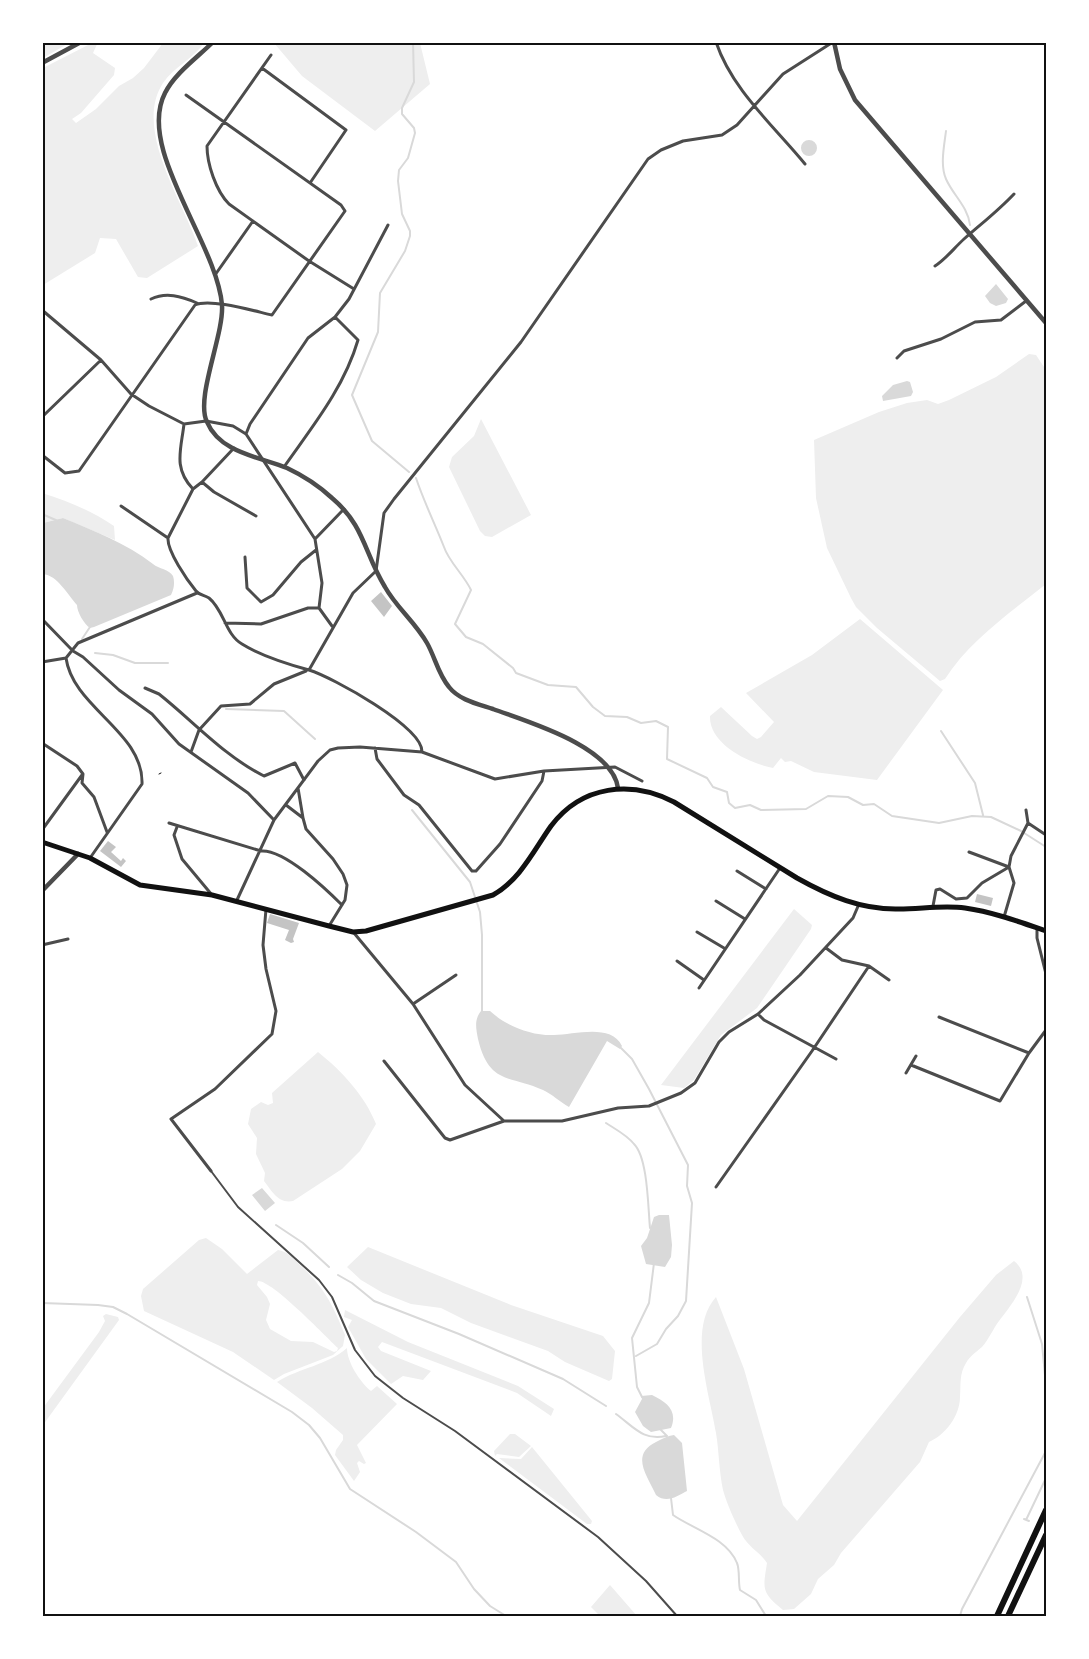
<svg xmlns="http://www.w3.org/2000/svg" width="1089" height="1659" viewBox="0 0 1089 1659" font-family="'Source Sans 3',sans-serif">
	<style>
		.green { fill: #eee; fill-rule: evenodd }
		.water { fill: #d9d9d9 }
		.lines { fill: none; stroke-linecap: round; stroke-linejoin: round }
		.stream { stroke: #d9d9d9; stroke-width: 2 }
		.building { fill: #c4c4c4 }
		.path { stroke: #111; stroke-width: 1 }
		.service { stroke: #4c4c4c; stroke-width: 2 }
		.minor { stroke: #4c4c4c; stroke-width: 3 }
		.tertiary { stroke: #4c4c4c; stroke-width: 4.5 }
		.secondary { stroke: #111; stroke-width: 5 }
		.motorway { stroke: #111; stroke-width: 6 }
		.neatline { fill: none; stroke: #111; stroke-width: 2 }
	</style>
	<rect width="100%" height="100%" fill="#fff"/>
	<!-- green -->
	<path class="green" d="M43,42h26v1l-26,15z
		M98,42l-5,11 22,15 -1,7 -33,38 -9,6 4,4 20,-14 23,-23 14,-8 11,-10 19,-25h41c-10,15 -30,24 -41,40 -30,46 20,118 35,163l-51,32 -9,-1 -22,-38 -16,-1 -5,15 -52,32v-217l49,-25z
		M274,43h146l10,41 -55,47 -73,-55z
		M1029,354l7,1 10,15v214c-36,29 -76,56 -101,95l-5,2 -63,-53 -21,-21 -5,-9 -24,-50 -11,-50 -2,-58 65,-28 28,-9 20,-3 11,4 11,-4 47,-23z
		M481,419l50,96 -39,22 -7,-1 -5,-5 -31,-64 3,-10 22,-21z
		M42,493c26,8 50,18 72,33l1,14 -52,-22 -20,5z
		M860,619l83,71 -66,90 -63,-8 -23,-11 -6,1 -4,-4 -8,10c-25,-5 -64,-24 -63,-52l11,-9 31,29 5,3 4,-2 13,-15 -28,-29 66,-38z
		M794,909l18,16 -1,4 -54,79 -36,27 -27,45 -10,8 -23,-3z
		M318,1052c24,19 47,44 58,72l-16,27 -18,18 -49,32c-15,3 -21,-10 -29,-20l1,-8 -9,-19 1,-16 -9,-14 3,-15 10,-7 7,3 5,-2 -1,-10z
		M206,1238l16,11 25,25 31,-24c9,1 16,9 22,15 24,22 33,40 45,70l-2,11 -10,9 -49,19 -10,6 -41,-28 -89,-41 -3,-15 2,-7 56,-49zM258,1281c15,0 67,55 80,67l-1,3 -3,1 -21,-10 -22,-1 -21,-12 -4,-9 4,-16 -3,-7 -10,-12z
		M368,1247l143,58 92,31 12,15 -3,28 -3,2 -44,-19 -17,-11 -77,-28 -30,-15 -30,-4 -28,-11 -22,-13 -14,-13z
		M1014,1261c22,17 -4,45 -15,60 -6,8 -10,18 -17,26 -6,5 -12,9 -16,16 -7,11 -5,22 -6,34 0,19 -15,38 -31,45l-9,20 -79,91 -7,12 -16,14 -7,15 -17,15 -11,1c-22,-18 -20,-21 -16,-47 -7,-11 -18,-15 -25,-28 -7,-13 -15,-31 -19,-45 -4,-19 -4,-39 -7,-57 -6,-38 -29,-104 0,-136l28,72 39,136 14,16 163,-204 36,-42z
		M345,1310l63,32 110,44 36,23 -3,7 -34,-23 -135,-51 -4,5 3,4 50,20 -8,9 -20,-4 -12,8 -25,-25 -18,-32 4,-7 -8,-3z
		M106,1314l12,3 1,3 -76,105v-17l56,-76 6,-11 -2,-5z
		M347,1348c0,14 13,34 24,43l6,-5 20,18 -40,41 9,18 -2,1 -5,-3 -2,2 3,9 -6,9 -19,-26 1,-5 7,-10v-5l-31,-27 -35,-26c22,-14 51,-17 70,-34z
		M510,1434h5l16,12 -12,11 -22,-3 -2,2 -1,-5z
		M532,1447l60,74 -1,3h-4l-88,-66 22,1z
		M610,1585l27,31h-37l-9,-9z"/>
	<!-- water -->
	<path class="water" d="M801 148a8 8 0 1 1 16 0a8 8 0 1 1-16 0Z
		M996,284l12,15 -2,4 -10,3 -6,-3 -5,-7z
		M907,381l3,1 3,10 -2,4 -28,5 -1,-5 11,-11z
		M63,518c31,13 63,25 90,46 6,5 16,5 20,12 2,6 1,13 -2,19l-77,32 -4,1c-6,-4 -13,-16 -13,-23 -9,-10 -20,-30 -34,-31v-51z
		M481,1011h9c16,15 42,25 64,24 20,0 57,-12 68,11l-2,3 -13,-8 -38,66c-9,-5 -17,-13 -26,-17 -33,-15 -54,-5 -65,-51 -2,-11 -4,-19 3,-28z
		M262,1188l13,15 -10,8 -13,-16z
		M659,1215h10l3,30 -1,12 -6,10 -19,-3 -5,-18 6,-8 7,-21z
		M652,1395c15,7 26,16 19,33l-20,4 -8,-6 -8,-14 7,-13 -1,-3z
		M674,1435l8,8 5,48c-10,5 -20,13 -31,4 -9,-20 -26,-40 0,-53 6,-3 11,-6 18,-7z"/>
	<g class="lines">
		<!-- stream -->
		<path class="stream" d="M946,131c-2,16 -6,34 0,48 7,16 22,28 24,46
			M409,472l-37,-31 -20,-46 26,-63 2,-39 25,-42 5,-15v-5l-8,-17 -4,-33 1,-11 9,-12 7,-25 -1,-5 -12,-14v-6l12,-26 -1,-40
			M416,478c8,24 19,46 28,69 5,15 20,28 27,43l-16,34 11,13 17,7 30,24 3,5 32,12 28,2 17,20 12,9 22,1 14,6 15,-2 12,6 -1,32 40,19 6,9 14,5 2,11 6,5 15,-3 11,5 45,-1 22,-13 20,1 15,8 11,-1 18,12 47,7 33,-7 19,1 30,14 25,16
			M42,514l16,7
			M82,639l8,-12
			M95,653l18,2 22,8h33
			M226,709l58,2 31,28
			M941,731l34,52 8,32
			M412,810l58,72 10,30 2,23v76
			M621,1048l11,11 17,30 39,76 -1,21 5,17 -6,98 -8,15 -12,13 -9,15 -21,12
			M606,1123c9,6 21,12 28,21 14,14 14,64 16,84
			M276,1225l27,18 26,24
			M338,1275l14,8 22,18 85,33 104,45 43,27
			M1027,1297l15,47 4,42
			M42,1303l56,2 15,2 14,7 165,98 17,13 11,13 30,51 66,43 40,30 18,27 16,17 16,10
			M642,1397l-5,-10 -5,-49 17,-35 5,-40
			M616,1414c18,13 27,27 50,22
			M660,1429l7,7
			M671,1498l2,17c20,14 54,23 64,48 3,7 1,19 3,27l16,10 10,16
			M1024,1519l5,2
			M1026,1520l20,-42
			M960,1616l2,-7 84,-158"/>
	</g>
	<!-- building -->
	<path class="building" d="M381,592l11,14 -8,11 -13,-16z
		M108,841l8,6 -5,5 10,9 2,-3 3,3 -5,6 -21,-16z
		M977,894l16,4 -2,8 -16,-4z
		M270,914l29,9 -6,16 1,3 -3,1 -6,-3 4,-10 -22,-7z"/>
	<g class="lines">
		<!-- path -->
		<path class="path" d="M159,774l2,-1"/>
		<!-- service -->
		<path class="service" d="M211,1171l27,36 81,73 13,17 23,53 20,26 28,22 52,33 143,106 48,44 31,35"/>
		<!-- minor -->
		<path class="minor" d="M716,42c16,48 58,84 89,122
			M271,55l-64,91c0,18 9,45 22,58l80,57 45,28
			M262,68l84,62 -36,53
			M935,266c11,-7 19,-18 29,-27 17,-15 34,-28 50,-45
			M215,275l38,-54
			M151,299c15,-7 30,-3 46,4
			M42,310l59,50 30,34 18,12 35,18 22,-3 27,5 13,8 69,105 7,44 -3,25 13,18
			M897,358l7,-7 37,-12 34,-17 26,-2 25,-19
			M42,417l59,-57
			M184,424c-3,26 -11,44 9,65
			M246,434l4,-10 58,-86 27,-21 14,-18 39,-74
			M234,448l-32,34 12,10 42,24
			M42,455l23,18 14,-2 116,-166c15,-7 59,6 77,10l73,-104 -4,-6 -155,-110
			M284,467c28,-40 60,-79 74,-127l-23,-23
			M121,506l47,32c-1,13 19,42 28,53 3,4 8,4 13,7 15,12 16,36 33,46 19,12 45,20 67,26 23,7 114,57 113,82
			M168,538l25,-49 9,-7
			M315,539l29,-30
			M245,557l2,31 14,14 12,-7 28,-33 15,-12
			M42,619l31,32 10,6 36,33 33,24 27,30 69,49 26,27
			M225,623l36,1 47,-16h11
			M66,658c7,50 78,74 76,126l-52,74
			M42,662l24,-4 12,-15 119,-50
			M309,670l44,-77 23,-22 8,-58 10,-14 127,-157 127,-183 13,-9 22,-9 39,-6 15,-10 46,-51 50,-32
			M145,688l14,6c34,27 65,62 105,82l31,-13 9,17
			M42,743l35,23 6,8 -1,9 12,14 13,35
			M375,748l2,11 27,36 15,10 53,66h4l24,-27 42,-63 2,-10
			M191,752l8,-22 22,-24 29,-2 24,-20 32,-13
			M298,788l5,30
			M286,805l17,13 3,11 27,30 10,15 4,11 -2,15 -16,26
			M169,823l92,28c23,-2 65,38 81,54
			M1028,823l18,12
			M177,827l-3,8 8,24 30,36
			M42,830l40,-55
			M969,852l40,15
			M737,871l29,18
			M237,900l37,-80 44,-59 12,-11 8,-2 22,-1 62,5 73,27 49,-8 71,-4 27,14
			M716,901l29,18
			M933,906l3,-16 4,-1 16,10 11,-1 15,-15 27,-16
			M1004,917l10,-34 -5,-16 2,-11 17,-33 -2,-13
			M1037,928v10l9,36
			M697,932l27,16
			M354,933l59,71 52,81 39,36
			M42,945l26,-6
			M826,948l16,12 27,6 20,14
			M677,961l27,19
			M699,988l81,-120
			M413,1004l43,-29
			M758,1014l6,6 72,39
			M939,1017l90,36
			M384,1061l61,77 5,2 54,-19h58l56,-13 31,-2 32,-13 14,-10 24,-41 10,-10 29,-18 42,-39 53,-57 6,-14
			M911,1065l89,36 29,-48 17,-23
			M906,1073l10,-17
			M211,1171l-40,-52 44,-30 57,-55 4,-23 -10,-42 -3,-24 3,-36
			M716,1187l96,-136 57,-85"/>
		<!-- tertiary -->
		<path class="tertiary" d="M213,42c-15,15 -38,31 -48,51 -29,56 52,150 57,212 2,30 -27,93 -15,117 13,31 53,35 80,46 17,8 31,17 45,30 33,28 32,55 53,89 11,20 30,35 42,56 8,14 11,31 22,44 10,13 29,17 44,22 35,13 119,37 125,79
			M834,42l6,27 15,31 191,223
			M42,63l39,-21
			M42,891l36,-37"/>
		<!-- secondary -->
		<path class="secondary" d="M42,842l48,16 50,27 72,10 117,31 24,6 13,-1 127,-36c27,-15 41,-45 58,-69 31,-41 80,-46 123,-24l123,76c32,18 65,32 102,31 22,0 44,-4 66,-1 28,4 55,14 81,23"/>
		<!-- motorway -->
		<path class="motorway" d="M997,1616l49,-106
			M1008,1616l38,-81"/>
	</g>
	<!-- border -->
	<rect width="1089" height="1659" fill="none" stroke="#ffffff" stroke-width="88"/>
	<rect x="44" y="44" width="1001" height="1571" class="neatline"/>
</svg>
